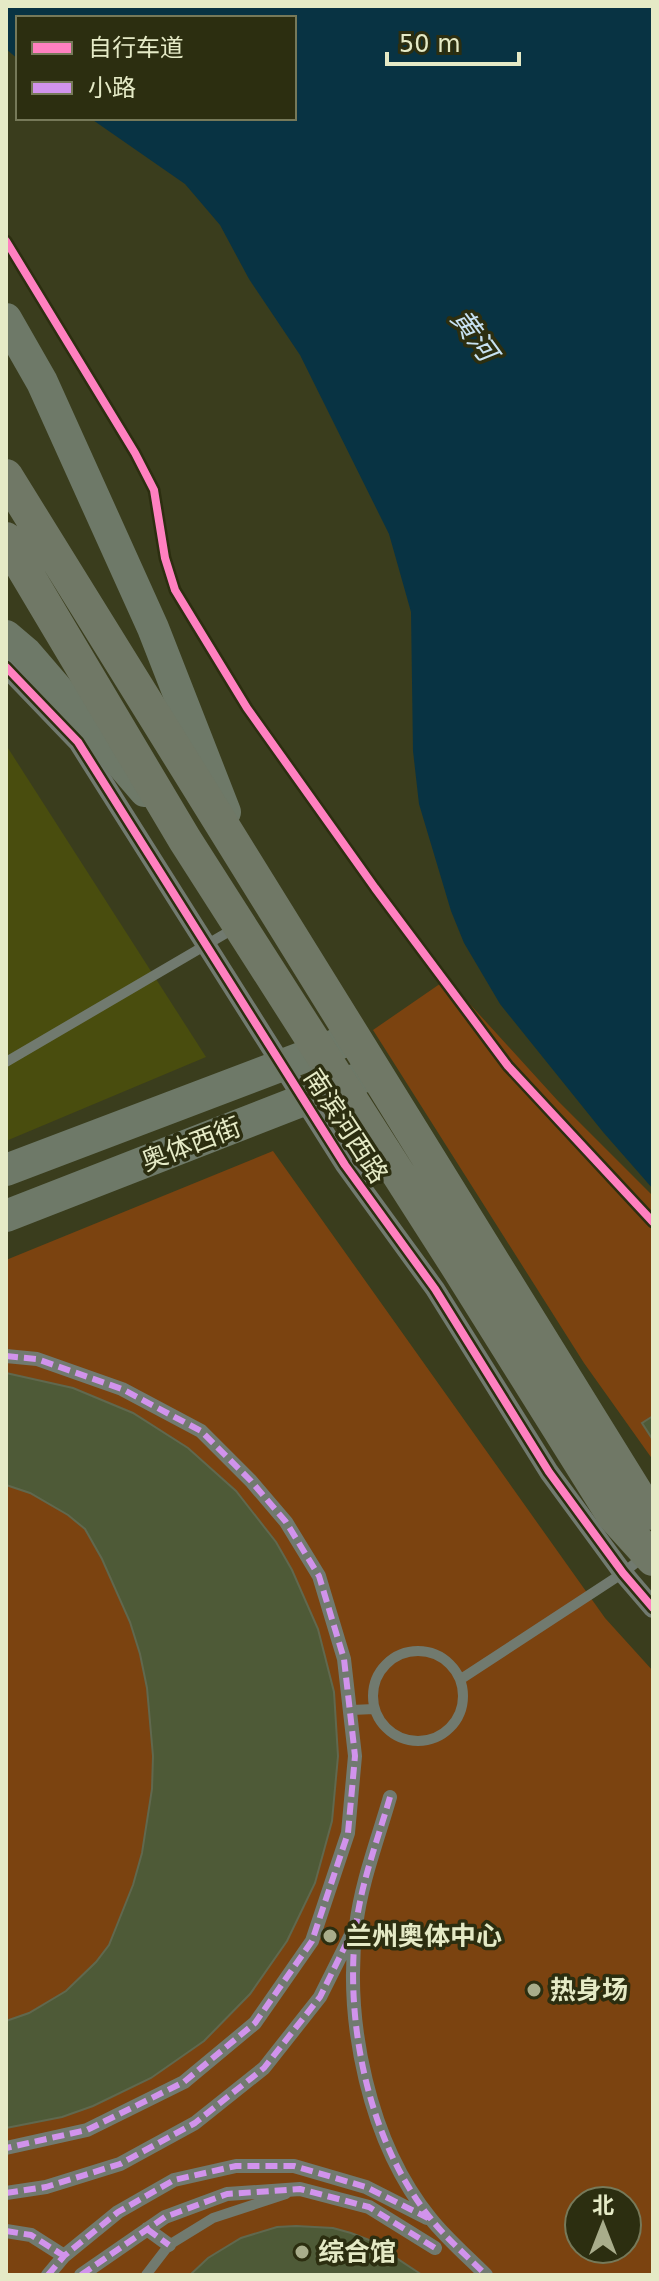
<svg xmlns="http://www.w3.org/2000/svg" width="659" height="2281" viewBox="0 0 659 2281" font-family="'DejaVu Sans','Noto Sans SC',sans-serif">
	<style>
		.built { fill: #494d0e }
		.green { fill: #7b4310; fill-rule: evenodd }
		.water { fill: #083343 }
		.building { fill: #4e5a37; stroke: #60684e; stroke-width: 2 }
		.lines { fill: none; stroke-linecap: round; stroke-linejoin: round }
		.service { stroke: #717a6f; stroke-width: 10 }
		.pedestrian { stroke: #717a6f; stroke-width: 14 }
		.minor { stroke: #717a6f; stroke-width: 20 }
		.primary { stroke: #6e7968; stroke-width: 32 }
		.trunk { stroke: #707866; stroke-width: 34 }
		.quiet { stroke: #d193ec; stroke-width: 6; stroke-dasharray: 12 6; stroke-linecap: butt }
		.cycleway-casing { stroke: #2c2e10; stroke-width: 13 }
		.cycleway { stroke: #ff80c0; stroke-width: 8 }
		.poi-dot { fill: #a9ad8b; stroke: #2c2e10; stroke-width: 3 }
		.labels { text-anchor: middle; dominant-baseline: central; stroke-width: 7; stroke-linejoin: round; paint-order: stroke }
		.street-label { font-size: 26px; fill: #e5eac6; stroke: #2c2e10 }
		.poi-label { font-size: 26px; font-weight: bold; fill: #e5eac6; stroke: #2c2e10; text-anchor: start }
		.water-label { font-size: 28px; font-style: italic; fill: #c7e1f1; stroke: #2c2e10 }
	</style>
	<rect width="100%" height="100%" fill="#3a3d1d"/>
	<!-- built -->
	<path class="built" d="M6,745l200,312 -200,84z"/>
	<!-- green -->
	<path class="green" d="M447,979l111,122 95,95v264l-69,-97 -211,-333z
		M273,1151l332,467 48,53v604h-647v-1015zM579,2201h48v48h-48z"/>
	<!-- water -->
	<path class="water" d="M6,6h647v1183l-50,-57 -103,-128 -36,-61 -13,-32 -32,-107 -6,-53 -2,-139 -22,-78 -89,-179 -51,-76 -29,-54 -35,-41 -95,-66h204v-100h-276v41l-12,-10z"/>
	<!-- building -->
	<path class="building" d="M6,1373l67,15 60,25 55,35 48,43 40,51 16,28 26,59 16,63 4,64 -6,65 -17,62 -28,58 -37,53 -46,47 -53,37 -58,28 -31,11 -56,11v-107l23,-8 37,-22 30,-29 13,-17 24,-60 9,-32 10,-64 1,-33 -6,-68 -7,-34 -10,-32 -28,-63 -17,-30 -17,-14 -38,-22 -24,-8z
		M653,1416v24l-11,-17z
		M296,2226l37,2 18,5 18,7 53,35h-232l18,-17 33,-20 36,-11z"/>
	<g class="lines">
		<!-- service -->
		<path class="service" d="M6,1062l229,-134
			M373 1696a45 45 0 1 1 90 0a45 45 0 1 1-90 0Z
			M461,1679l162,-106 20,-16
			M352,1710l22,-1
			M146,2275l23,-30 44,-27 73,-24"/>
		<!-- pedestrian -->
		<path class="pedestrian" d="M6,1356l31,3 85,30 79,42 50,50 35,41 33,54 25,83 11,97 -7,77 -36,108 -57,82 -71,59 -97,48 -81,18
			M390,1797c-12,42 -29,86 -34,129 -12,96 13,217 75,293 16,20 37,38 55,56
			M6,2193l40,-6 74,-23 75,-41 69,-55 56,-71 34,-68
			M147,2229l22,16
			M6,2231l25,4 33,21
			M48,2275l16,-19 54,-44 56,-32 62,-14h58l72,21 61,31
			M81,2275l84,-58 62,-23 73,-5 69,18 66,41"/>
		<!-- minor -->
		<path class="minor" d="M6,667l72,75 267,423 90,124 114,183 74,101 30,35"/>
		<!-- primary -->
		<path class="primary" d="M6,319l36,63 111,246 72,184
			M6,636l20,17 119,138
			M6,1170l337,-128
			M6,1216l359,-140"/>
		<!-- trunk -->
		<path class="trunk" d="M6,476l632,1020 15,17
			M6,539l179,301 276,432 152,243 40,44"/>
		<!-- quiet -->
		<path class="quiet" d="M6,1356l31,3 85,30 79,42 50,50 35,41 33,54 25,83 11,97 -7,77 -36,108 -57,82 -71,59 -97,48 -81,18
			M390,1797c-12,42 -29,86 -34,129 -12,96 13,217 75,293 16,20 37,38 55,56
			M6,2193l40,-6 74,-23 75,-41 69,-55 56,-71 32,-65
			M147,2229l22,16
			M6,2231l25,4 33,21
			M48,2275l16,-19 54,-44 56,-32 62,-14h58l72,21 62,31
			M81,2275l84,-58 62,-23 73,-5 69,18 66,41"/>
		<defs>
			<path id="cycleway" d="M6,241l129,212 19,37 11,68 10,32 72,118 128,180 133,178 145,156
				M6,667l72,75 267,423 90,124 114,183 74,101 30,35"/>
		</defs>
		<!-- cycleway casing -->
		<use href="#cycleway" class="cycleway-casing"/>
		<!-- cycleway -->
		<use href="#cycleway" class="cycleway"/>
	</g>
	<!-- markers -->
	<g class="poi-dot">
		<circle cx="330" cy="1936" r="8"/>
		<circle cx="534" cy="1990" r="8"/>
		<circle cx="302" cy="2252" r="8"/>
	</g>
	<g class="labels">
		<!-- street labels -->
		<g class="street-label">
			<text transform="translate(346 1126) rotate(57)">南滨河西路</text>
			<text transform="translate(191 1144) rotate(-21)">奥体西街</text>
		</g>
		<!-- poi labels -->
		<g class="poi-label">
			<text x="346" y="1936">兰州奥体中心</text>
			<text x="550" y="1990">热身场</text>
			<text x="318" y="2252">综合馆</text>
		</g>
		<!-- water labels -->
		<g class="water-label">
			<text transform="translate(474 335) rotate(54)">黄河</text>
		</g>
	</g>
	<!-- border -->
	<rect width="659" height="2281" fill="none" stroke="#e5eac6" stroke-width="16"/>
	<!-- legend -->
	<rect x="16" y="16" width="280" height="104" fill="#2c2e10" stroke="#767959" stroke-width="2"/>
	<rect x="32" y="42" width="40" height="12" fill="#ff80c0" stroke="#767959" stroke-width="2"/>
	<text x="88" y="56" font-size="24" fill="#e5eac6">自行车道</text>
	<rect x="32" y="82" width="40" height="12" fill="#d193ec" stroke="#767959" stroke-width="2"/>
	<text x="88" y="96" font-size="24" fill="#e5eac6">小路</text>
	<!-- north arrow -->
	<g transform="translate(603 2225)"><circle r="38" fill="#2c2e10" stroke="#767959" stroke-width="2"/>
	<path d="M0-6L14 30L0 20L-14 30Z" fill="#a9ad8b"/>
	<text y="-12" font-size="22" font-weight="bold" text-anchor="middle" fill="#e5eac6">北</text>
	</g>
	<!-- scale -->
	<path d="M387 52v12h132v-12" fill="none" stroke="#e5eac6" stroke-width="4"/>
	<text x="399" y="52" font-size="24" fill="#e5eac6" stroke="#2c2e10" stroke-width="6" paint-order="stroke">50 m</text>
</svg>
